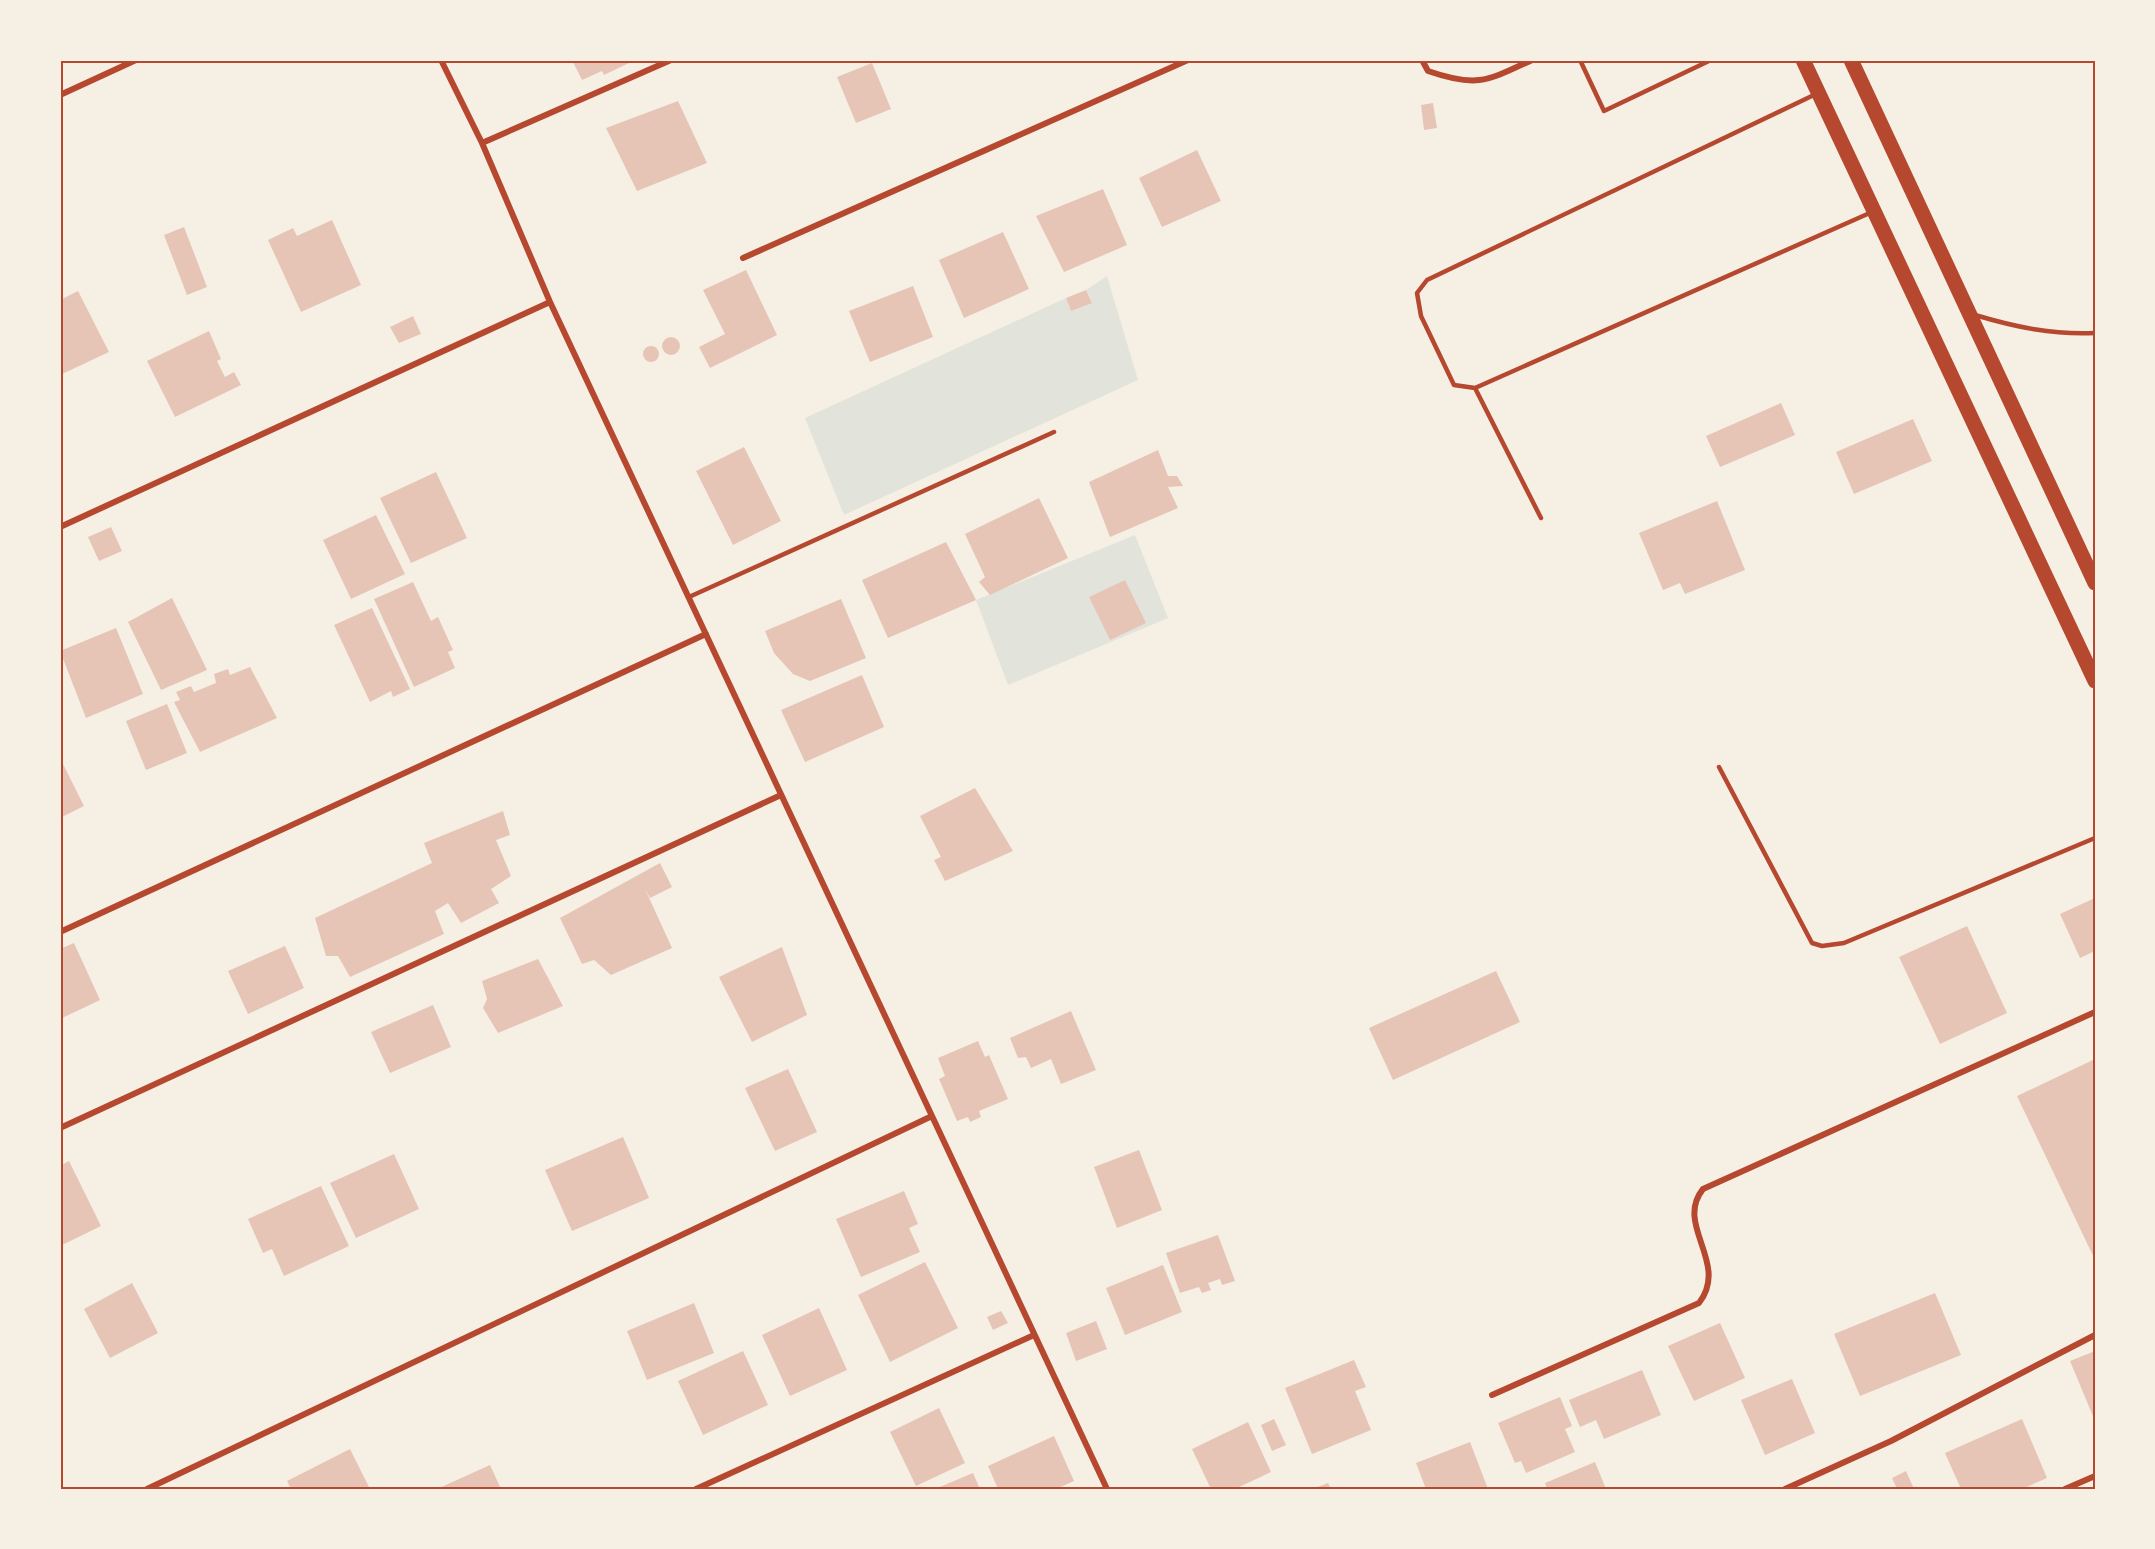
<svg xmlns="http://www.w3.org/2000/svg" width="2155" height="1549" viewBox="0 0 2155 1549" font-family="'DejaVu Sans',sans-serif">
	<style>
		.green { fill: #e2e4dc }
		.building { fill: #e6c5b7 }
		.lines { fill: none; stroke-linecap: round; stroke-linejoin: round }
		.service { stroke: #b5482f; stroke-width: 4.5 }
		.minor { stroke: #b5482f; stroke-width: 6 }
		.primary { stroke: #b5482f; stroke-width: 15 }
		.neatline { fill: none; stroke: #b5482f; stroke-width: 2 }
	</style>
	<rect width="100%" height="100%" fill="#f6efe4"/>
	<!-- green -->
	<path class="green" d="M1107,276l31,104 -294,135 -39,-97 261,-120 5,13 21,-9 -6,-12z
		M1135,535l33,83 -160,67 -32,-85z"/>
	<!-- building -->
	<path class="building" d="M572,60h58l1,2 -27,13 -2,-4 -20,9z
		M872,63l19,46 -35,14 -19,-46z
		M678,101l29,62 -70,28 -31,-63z
		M1433,103l4,25 -13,2 -3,-25z
		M1197,150l24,51 -59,26 -23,-49z
		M1103,189l24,56 -63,27 -28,-56z
		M332,220l29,65 -60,27 -33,-72 25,-12 4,8z
		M184,227l23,60 -20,8 -23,-60z
		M1003,232l26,57 -65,29 -25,-58z
		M746,270l31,65 -67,33 -11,-21 26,-13 -22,-44z
		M913,286l20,51 -63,25 -21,-51z
		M1086,290l6,13 -21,8 -5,-13z
		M78,291l31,61 -49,23v-75z
		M413,316l8,18 -22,9 -9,-16z
		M209,331l12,28 -4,2 8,16 9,-5 7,13 -66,32 -28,-56z
		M662 346a9 9 0 1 1 18 0a9 9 0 1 1-18 0Z
		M643 354a8 8 0 1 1 16 0a8 8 0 1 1-16 0Z
		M1781,403l14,32 -75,32 -14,-31z
		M1913,419l19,42 -78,33 -18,-42z
		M744,447l37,74 -48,24 -37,-74z
		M1158,450l10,26h9l6,10 -15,1 10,21 -68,29 -21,-55z
		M436,472l31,66 -56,25 -31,-65z
		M1039,498l29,60 -78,37 -11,-13 6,-5 -20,-43z
		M1717,501l28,69 -60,24 -5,-11 -17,7 -24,-57z
		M376,515l29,59 -54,25 -28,-59z
		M111,527l11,24 -23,10 -11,-24z
		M946,542l30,58 -88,38 -26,-58z
		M1125,580l21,43 -36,17 -21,-43z
		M413,582l18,39 7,-4 15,33 -5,2 7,16 -41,19 -40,-88z
		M172,598l35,72 -46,20 -33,-68z
		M841,599l25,59 -56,23 -17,-7 -19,-21 -9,-22z
		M372,608l38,81 -17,8 -2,-6 -21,11 -36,-77z
		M116,628l27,66 -57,24 -26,-67z
		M250,667l27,51 -77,34 -26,-50 6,-2 -4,-8 15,-6 3,6 22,-9 -2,-9 14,-5 2,6z
		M862,675l22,52 -79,35 -24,-52z
		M167,704l20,49 -41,17 -20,-49z
		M60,758l24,48 -24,12z
		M975,788l38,63 -68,30 -11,-21 7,-3 -21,-41z
		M503,811l7,24 -14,5 15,36 -20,13 8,14 -38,20 -13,-20 -13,8 9,23 -94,43 -12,-21h-12l-11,-38 117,-55 -8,-20z
		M660,863l12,24 -22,11 -5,-9 27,59 -61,27 -17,-15 -12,4 -22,-46z
		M2095,898v53l-15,7 -20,-44z
		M1967,926l40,87 -67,31 -41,-87z
		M74,943l26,57 -40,19v-70z
		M285,946l19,42 -56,26 -20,-43z
		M782,947l25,68 -55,27 -33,-65z
		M538,959l25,47 -65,27 -15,-25 4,-9 -5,-18z
		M1496,971l24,51 -127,58 -24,-52z
		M433,1005l18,42 -61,26 -19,-41z
		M1071,1011l25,59 -35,14 -10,-25 -20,9 -5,-11 -8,1 -8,-20z
		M978,1041l7,16 4,-2 19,44 -29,12 2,6 -11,5 -2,-5 -11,4 -18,-42 6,-3 -7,-18z
		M2095,1059v201l-78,-164z
		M788,1069l29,63 -42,19 -30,-63z
		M623,1137l26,61 -77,33 -27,-61z
		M1139,1150l23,60 -45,18 -23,-61z
		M394,1154l25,55 -63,29 -26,-55z
		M69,1161l32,65 -41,20v-80z
		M321,1186l28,60 -65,30 -12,-27 -9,4 -15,-34z
		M904,1191l14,33 -9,4 11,24 -59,25 -25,-58z
		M1218,1235l17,46 -13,4 -2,-6 -12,4 3,7 -9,3 -3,-6 -19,6 -14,-40z
		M925,1262l33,66 -68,34 -32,-67z
		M1163,1265l19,47 -57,23 -19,-47z
		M132,1283l26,50 -48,25 -26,-49z
		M1935,1293l26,62 -101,41 -26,-62z
		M694,1303l20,50 -67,27 -20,-49z
		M819,1308l28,62 -57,26 -28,-61z
		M1001,1311l7,12 -15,7 -6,-13z
		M1096,1321l11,28 -31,12 -10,-28z
		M1720,1323l25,55 -51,23 -26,-55z
		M743,1351l25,54 -65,30 -25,-54z
		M2095,1351v70l-25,-60z
		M1354,1360l12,27 -11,4 16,39 -59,24 -27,-66z
		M1642,1370l19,45 -57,24 -8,-19 -16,7 -11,-27z
		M1792,1379l23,54 -50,22 -24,-55z
		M1560,1397l12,29 -7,3 10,23 -49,21 -5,-12 -6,2 -17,-40z
		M939,1408l26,55 -49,23 -26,-54z
		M1274,1419l12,26 -14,6 -11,-26z
		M2022,1419l25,59 -25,11h-61l-16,-36z
		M1248,1422l23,50 -36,17h-24l-19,-40z
		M1054,1436l20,45 -18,8h-58l-10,-23z
		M1470,1442l18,47h-62l-10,-26z
		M350,1449l20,40h-79l-4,-8z
		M1595,1462l11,27h-59l-2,-6z
		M490,1465l11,24h-64z
		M1906,1471l8,18h-17l-5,-11z
		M973,1473l7,16h-45z
		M1328,1483l3,6h-19z"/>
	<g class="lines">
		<!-- service -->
		<path class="service" d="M1580,60l24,51 107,-51
			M1816,94l-389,186 -10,13 4,23 33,69 21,3 397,-176
			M1975,315c40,12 78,20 120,18
			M1475,388l66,130
			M689,597l365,-165
			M1719,767l93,176 10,3 22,-3 251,-105"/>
		<!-- minor -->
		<path class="minor" d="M441,60l41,83 68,159 557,1187
			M1422,60l6,11c49,17 59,10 104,-11
			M60,95l76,-35
			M482,143l189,-83
			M743,258l445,-198
			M60,527l490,-225
			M60,932l646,-298
			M60,1128l721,-333
			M1492,1395l207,-92c31,-40 -25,-78 4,-114l392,-177
			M147,1489l785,-373
			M696,1489l338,-154
			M1785,1489l106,-48 204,-106
			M2065,1489l30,-13"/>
		<!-- primary -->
		<path class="primary" d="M1803,60l292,621
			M1851,60l244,523"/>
	</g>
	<!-- border -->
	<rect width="2155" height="1549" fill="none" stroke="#f6efe4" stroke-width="123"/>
	<rect x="62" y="62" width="2032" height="1426" class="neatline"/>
</svg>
